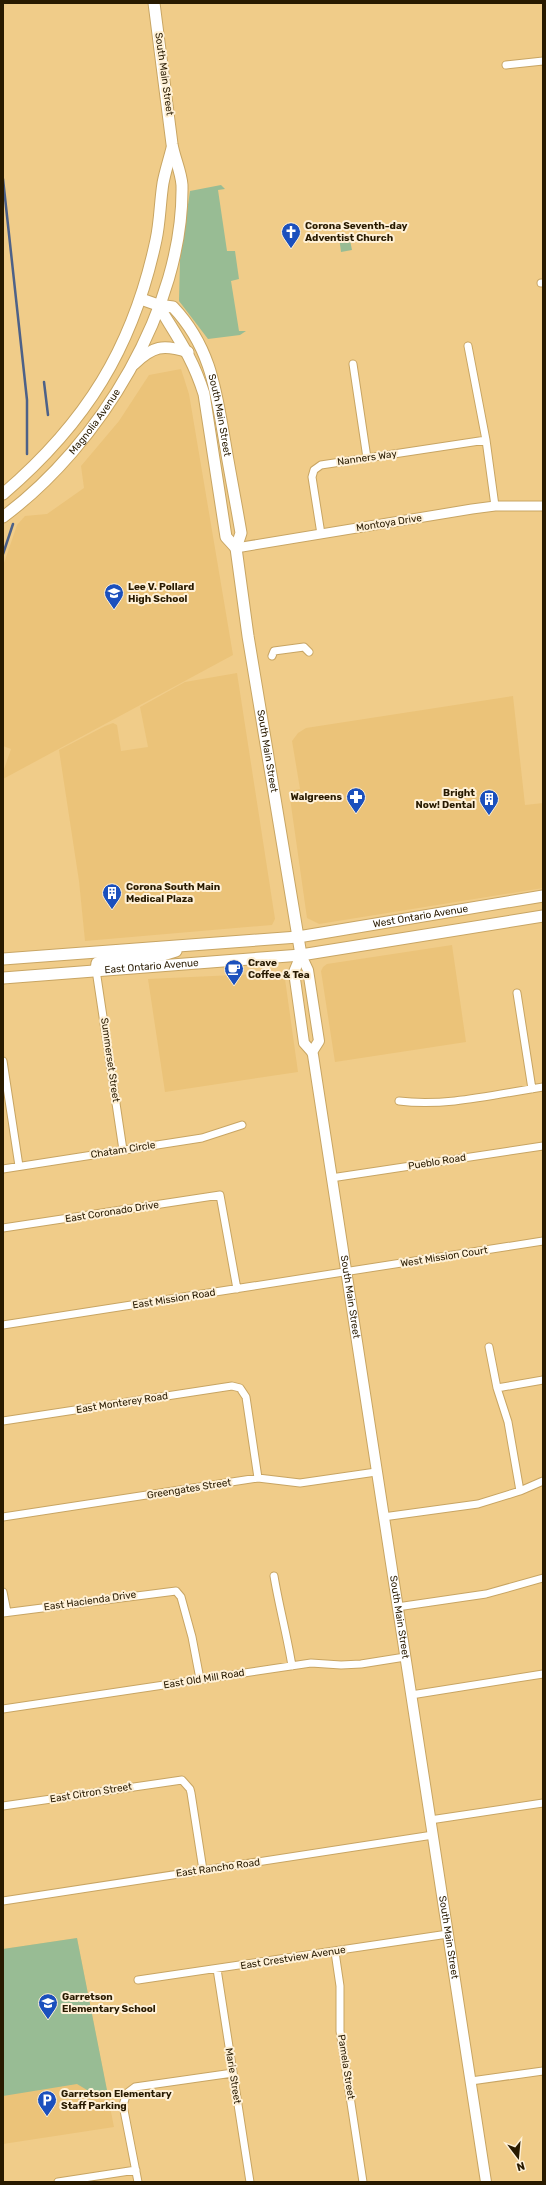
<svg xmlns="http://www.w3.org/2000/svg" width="546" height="2185" viewBox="0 0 546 2185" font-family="Rubik,sans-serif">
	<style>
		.built { fill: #ebc379 }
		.green { fill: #98bc94 }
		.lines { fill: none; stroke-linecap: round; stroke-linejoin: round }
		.stream { stroke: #4d6188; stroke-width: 2.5 }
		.minor-casing { stroke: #c8a563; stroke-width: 9 }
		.tertiary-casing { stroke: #c8a563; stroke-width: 11 }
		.secondary-casing { stroke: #c8a563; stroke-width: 12 }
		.primary-casing { stroke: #c8a563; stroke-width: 13 }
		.minor { stroke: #fff; stroke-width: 7 }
		.tertiary { stroke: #fff; stroke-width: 9 }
		.secondary { stroke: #fff; stroke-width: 10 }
		.primary { stroke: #fff; stroke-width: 11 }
		.labels { text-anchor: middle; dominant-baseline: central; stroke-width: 4; stroke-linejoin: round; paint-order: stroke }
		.street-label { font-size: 10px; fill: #281a00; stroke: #fff1d7 }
		.poi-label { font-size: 10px; font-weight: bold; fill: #281a00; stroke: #fff1d7; text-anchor: start }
	</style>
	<rect width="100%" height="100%" fill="#f0cc89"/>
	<!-- built -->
	<path class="built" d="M181,369l8,25 44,261 -230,124v-7l8,-23 -8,-3v-180l14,-41 8,-9 22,-2 37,-26 -3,-22 38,-45 30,-46z
		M237,673l38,246 -3,6 -187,16 -6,-60 -20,-131 46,-24 8,-3 4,2 4,26 27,-4 -8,-40 45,-25z
		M513,696l12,109 18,-2v85l-224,36 -12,-6 -18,-127 11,-2 -8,-48 6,-8 8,-5z
		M452,945l14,97 -131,20 -14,-91 2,-4 4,-3z
		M277,973l8,6 13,93 -133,20 -17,-113z
		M77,1938l37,189 -111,17v-195z"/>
	<!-- green -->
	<path class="green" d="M221,185l4,4 -7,1 9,61h8l4,28 -8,2 8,50h7l-6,4 -32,4 -29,-38 1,-41 10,-69z
		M349,235l3,15 -11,2 -2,-15z
		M77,1938l30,152 -15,3 -15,-9 -74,12v-147z"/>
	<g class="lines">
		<!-- stream -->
		<path class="stream" d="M3,179l24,221v54
			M44,382l4,33
			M3,554l10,-30"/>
		<defs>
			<path id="minor" d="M506,65l37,-4
				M541,283h2
				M468,346l18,94 9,66
				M353,364l14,94
				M321,534l-9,-57 2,-7 7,-5 165,-25
				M272,656l2,-5 30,-4 5,5
				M96,970l27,180
				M517,993l15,96
				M3,1061l16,105
				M399,1101c48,6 97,-7 144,-14
				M3,1169l199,-31 40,-13
				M331,1178l212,-32
				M3,1228l217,-33 17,94
				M3,1325l540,-84
				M489,1347l8,41 11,34 12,69
				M497,1388l46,-8
				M3,1421l229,-35 8,2 6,9 12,81
				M3,1517l255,-39 42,5 76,-11
				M383,1517l95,-13 42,-13 23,-10
				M274,1576c5,30 13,59 18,90
				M3,1592l4,20
				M397,1607l89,-13 57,-16
				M3,1613l173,-22 5,6 11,40 8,42
				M411,1695l132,-21
				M3,1709l308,-46 30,2 20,-1 44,-7
				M3,1806l179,-26 8,9 1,4 12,77
				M430,1820l113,-17
				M3,1901l430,-66
				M335,1952l5,34v45l23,151
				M217,1969l33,213
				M138,1980l310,-46
				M471,2081l72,-10
				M58,2182l78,-12
				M138,2182l-15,-77 4,-12 8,-6 98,-14"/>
			<path id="tertiary" d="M236,548l236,-39 23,-3h48"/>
			<g id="secondary">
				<path id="s1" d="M301,955l-7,17 10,71 8,9 1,3 173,1127"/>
				<path d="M301,955l7,15 11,71 -7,11"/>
			</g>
			<g id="primary">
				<path id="s2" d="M141,299l17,6 15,2c38,40 43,84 52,136 5,30 11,60 16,90l-5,15 12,88 53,319"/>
				<path d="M158,305c19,32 34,51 46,89l22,143 10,11"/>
				<path d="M134,364c19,-18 29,-20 54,-12"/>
				<path d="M3,494c83,-71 130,-146 153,-254 4,-18 4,-38 7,-57 2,-11 6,-23 9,-35"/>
				<path id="s3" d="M3,517c97,-72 181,-209 179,-332 -1,-14 -8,-28 -10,-41 -6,-47 -12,-94 -18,-141"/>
				<path id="s4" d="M3,959l295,-22 245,-41"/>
				<path d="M96,970l1,-7 8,-3 58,-5 13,-4"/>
				<path id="s5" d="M3,978l298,-23 242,-39"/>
			</g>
		</defs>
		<!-- minor casing -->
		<use href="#minor" class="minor-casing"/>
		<!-- tertiary casing -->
		<use href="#tertiary" class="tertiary-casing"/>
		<!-- secondary casing -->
		<use href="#secondary" class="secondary-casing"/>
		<!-- primary casing -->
		<use href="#primary" class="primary-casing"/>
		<!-- minor -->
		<use href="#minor" class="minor"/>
		<!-- tertiary -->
		<use href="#tertiary" class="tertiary"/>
		<!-- secondary -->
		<use href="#secondary" class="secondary"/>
		<!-- primary -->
		<use href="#primary" class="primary"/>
	</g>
	<!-- icons -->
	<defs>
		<symbol id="church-pin" viewBox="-11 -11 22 30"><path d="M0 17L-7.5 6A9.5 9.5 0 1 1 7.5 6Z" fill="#1b50bd" stroke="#fff1d7"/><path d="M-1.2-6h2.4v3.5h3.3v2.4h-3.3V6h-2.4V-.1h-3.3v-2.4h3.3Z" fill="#fff"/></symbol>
		<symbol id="school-pin" viewBox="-11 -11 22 30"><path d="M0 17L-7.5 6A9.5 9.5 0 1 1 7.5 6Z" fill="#1b50bd" stroke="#fff1d7"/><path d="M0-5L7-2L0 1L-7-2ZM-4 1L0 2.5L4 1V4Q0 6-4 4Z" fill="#fff"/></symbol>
		<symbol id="pharmacy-pin" viewBox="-11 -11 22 30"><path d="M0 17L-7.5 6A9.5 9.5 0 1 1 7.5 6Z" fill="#1b50bd" stroke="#fff1d7"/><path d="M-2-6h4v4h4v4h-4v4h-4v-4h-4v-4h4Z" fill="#fff"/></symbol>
		<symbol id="building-pin" viewBox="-11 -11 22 30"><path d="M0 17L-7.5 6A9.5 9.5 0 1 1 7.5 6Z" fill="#1b50bd" stroke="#fff1d7"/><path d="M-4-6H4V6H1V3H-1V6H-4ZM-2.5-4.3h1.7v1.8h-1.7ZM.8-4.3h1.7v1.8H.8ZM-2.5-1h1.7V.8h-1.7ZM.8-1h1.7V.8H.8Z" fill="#fff"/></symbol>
		<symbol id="cafe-pin" viewBox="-11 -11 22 30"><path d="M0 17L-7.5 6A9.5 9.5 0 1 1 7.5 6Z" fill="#1b50bd" stroke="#fff1d7"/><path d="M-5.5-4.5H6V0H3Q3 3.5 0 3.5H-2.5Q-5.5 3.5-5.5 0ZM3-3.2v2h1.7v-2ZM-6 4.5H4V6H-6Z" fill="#fff"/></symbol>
		<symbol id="parking-pin" viewBox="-11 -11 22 30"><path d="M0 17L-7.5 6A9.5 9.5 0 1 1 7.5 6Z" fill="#1b50bd" stroke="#fff1d7"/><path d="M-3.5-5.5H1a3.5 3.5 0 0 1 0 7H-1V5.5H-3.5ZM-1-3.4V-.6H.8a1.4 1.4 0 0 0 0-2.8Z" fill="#fff"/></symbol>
	</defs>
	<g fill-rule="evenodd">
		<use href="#church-pin" x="280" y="221" width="22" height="30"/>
		<use href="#school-pin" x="103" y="582" width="22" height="30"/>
		<use href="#pharmacy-pin" x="345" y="786" width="22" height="30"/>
		<use href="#building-pin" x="478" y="788" width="22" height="30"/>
		<use href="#building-pin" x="101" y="882" width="22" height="30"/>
		<use href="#cafe-pin" x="223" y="958" width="22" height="30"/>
		<use href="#school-pin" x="37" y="1992" width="22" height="30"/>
		<use href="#parking-pin" x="36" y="2089" width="22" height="30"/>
	</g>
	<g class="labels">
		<!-- street labels -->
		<g class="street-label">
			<text transform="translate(164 74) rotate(82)">South Main Street</text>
			<text stroke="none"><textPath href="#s2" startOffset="153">South Main Street</textPath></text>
			<text stroke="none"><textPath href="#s3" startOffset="133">Magnolia Avenue</textPath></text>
			<text transform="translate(367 458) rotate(-8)">Nanners Way</text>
			<text transform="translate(389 523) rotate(-9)">Montoya Drive</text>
			<text stroke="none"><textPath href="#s2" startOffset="494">South Main Street</textPath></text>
			<text stroke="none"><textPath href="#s4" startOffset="420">West Ontario Avenue</textPath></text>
			<text stroke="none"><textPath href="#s5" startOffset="149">East Ontario Avenue</textPath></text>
			<text transform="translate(110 1060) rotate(82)">Summerset Street</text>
			<text transform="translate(123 1150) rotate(-9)">Chatam Circle</text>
			<text transform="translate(437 1162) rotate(-9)">Pueblo Road</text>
			<text transform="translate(112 1212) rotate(-9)">East Coronado Drive</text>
			<text transform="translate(444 1257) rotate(-9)">West Mission Court</text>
			<text stroke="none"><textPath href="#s1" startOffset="350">South Main Street</textPath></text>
			<text transform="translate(174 1299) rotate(-9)">East Mission Road</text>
			<text transform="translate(122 1403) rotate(-9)">East Monterey Road</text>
			<text transform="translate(189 1489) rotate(-9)">Greengates Street</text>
			<text transform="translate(90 1601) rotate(-8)">East Hacienda Drive</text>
			<text stroke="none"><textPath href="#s1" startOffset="674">South Main Street</textPath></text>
			<text transform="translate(204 1679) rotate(-9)">East Old Mill Road</text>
			<text transform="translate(91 1793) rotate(-9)">East Citron Street</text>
			<text transform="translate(218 1868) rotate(-8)">East Rancho Road</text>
			<text stroke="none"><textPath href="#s1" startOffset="998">South Main Street</textPath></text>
			<text transform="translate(293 1958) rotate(-9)">East Crestview Avenue</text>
			<text transform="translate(346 2067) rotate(81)">Pamela Street</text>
			<text transform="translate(233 2076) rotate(81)">Marie Street</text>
		</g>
		<!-- poi labels -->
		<g class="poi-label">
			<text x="305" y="226">Corona Seventh-day<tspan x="305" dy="12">Adventist Church</tspan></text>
			<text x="128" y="587">Lee V. Pollard<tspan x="128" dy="12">High School</tspan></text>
			<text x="475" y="793" text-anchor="end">Bright<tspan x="475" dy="12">Now! Dental</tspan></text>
			<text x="342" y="797" text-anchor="end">Walgreens</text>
			<text x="126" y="887">Corona South Main<tspan x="126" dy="12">Medical Plaza</tspan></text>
			<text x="248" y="963">Crave<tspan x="248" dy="12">Coffee &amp; Tea</tspan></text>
			<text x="62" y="1997">Garretson<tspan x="62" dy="12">Elementary School</tspan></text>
			<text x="61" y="2094">Garretson Elementary<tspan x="61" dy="12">Staff Parking</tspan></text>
		</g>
	</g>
	<!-- border -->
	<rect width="546" height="2185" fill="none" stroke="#281a00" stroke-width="8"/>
	<!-- north arrow -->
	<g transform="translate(518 2157) rotate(164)" stroke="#fff1d7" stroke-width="3" paint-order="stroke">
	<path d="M0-3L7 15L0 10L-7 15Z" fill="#281a00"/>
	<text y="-6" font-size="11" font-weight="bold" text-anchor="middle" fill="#281a00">N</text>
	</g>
</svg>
